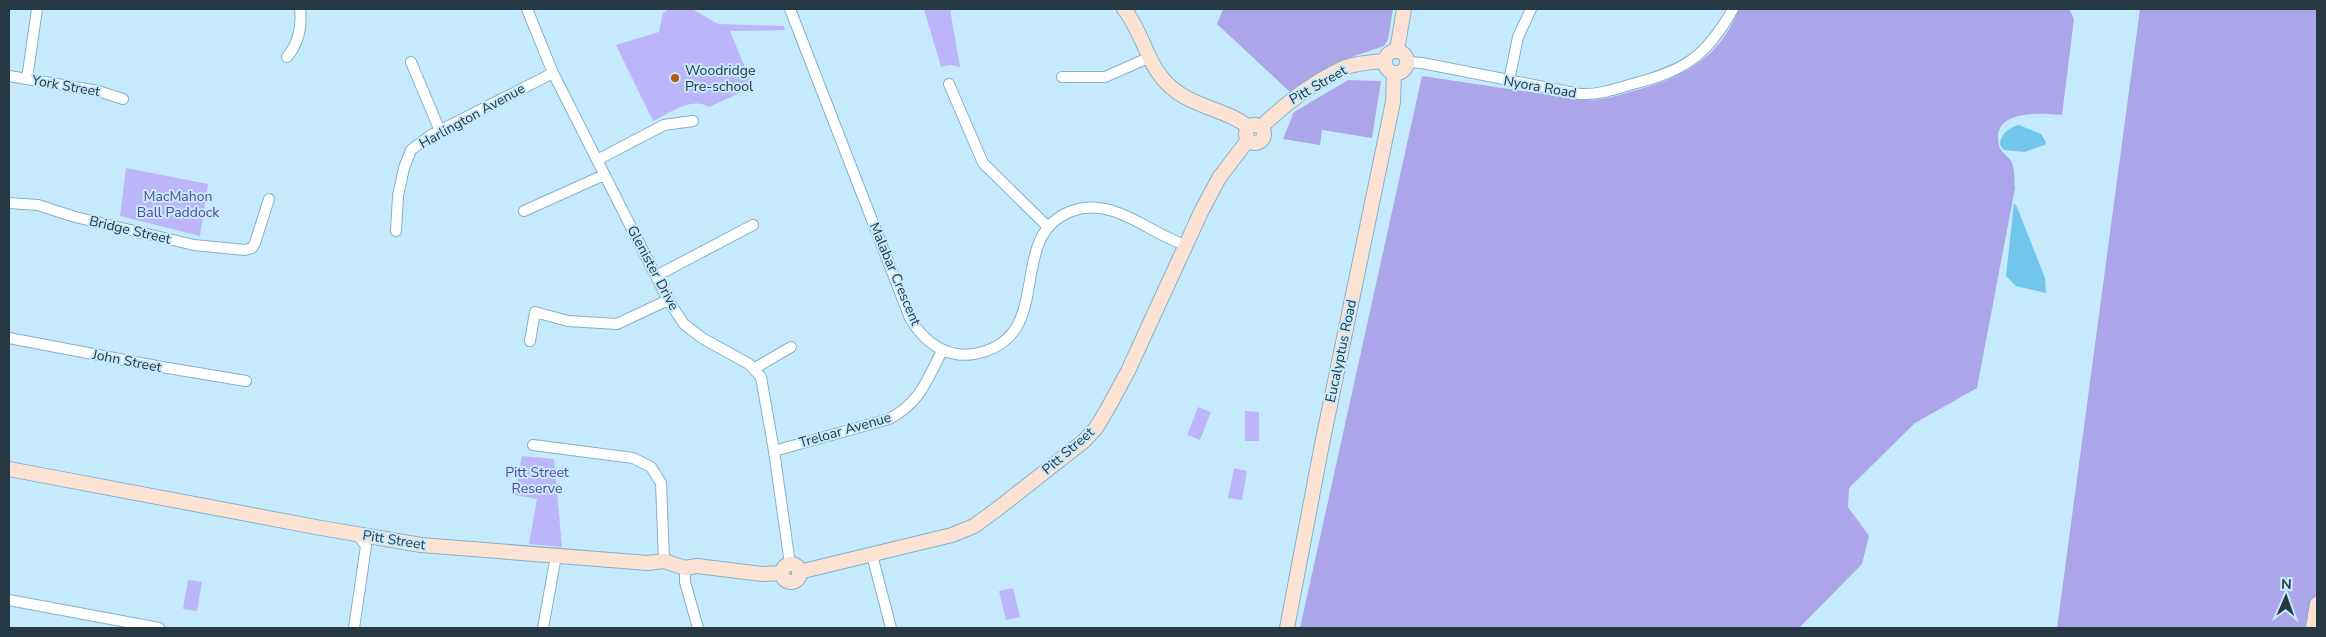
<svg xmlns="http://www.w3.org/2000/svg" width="2326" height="637" viewBox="0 0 2326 637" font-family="'Nunito Sans',sans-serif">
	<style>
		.green { fill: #bdb5f9 }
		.forest { fill: #ada5e9 }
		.water { fill: #72c5eb }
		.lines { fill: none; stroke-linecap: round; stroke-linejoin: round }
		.street-casing { stroke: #85b1c6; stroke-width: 12 }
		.secondary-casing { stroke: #85b1c6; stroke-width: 16 }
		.street { stroke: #fff; stroke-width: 10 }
		.secondary { stroke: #fce2d3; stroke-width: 14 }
		.poi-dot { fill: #b6560f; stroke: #c6eafd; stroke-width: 2 }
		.labels { text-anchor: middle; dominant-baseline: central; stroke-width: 4; stroke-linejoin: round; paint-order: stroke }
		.poi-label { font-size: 14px; fill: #263841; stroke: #c6eafd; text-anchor: start }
		.street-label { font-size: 14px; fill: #263841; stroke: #c6eafd }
		.park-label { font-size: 14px; fill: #574798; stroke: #c6eafd }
	</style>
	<rect width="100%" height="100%" fill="#c6eafd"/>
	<!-- green -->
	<path class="green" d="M669,9h23l26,15 66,2 1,4 -55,1 23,56 -44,20c-18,-11 -39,6 -56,14l-37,-76 43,-13 4,-19z
		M924,9h26l10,58 -10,-2 -9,2z
		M126,168l82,16 -8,52 -80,-20z
		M1198,407l13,5 -11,28 -13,-5z
		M1245,411l14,1v29h-14z
		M522,456l32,3 8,88 -33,-3 8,-45 -22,-4z
		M1234,468l13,3 -5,29 -14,-2z
		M188,580l14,2 -5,29 -14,-2z
		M1013,588l7,29 -14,3 -7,-29z"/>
	<!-- forest -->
	<path class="forest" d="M1223,9h170l-5,30 -4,7 -41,14 -53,32 -73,-68z
		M1739,9h330l5,10 -12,96c-23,-2 -72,-6 -63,31 2,7 9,10 12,15 4,6 3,19 4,27l-38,200 -62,35 -66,65 -1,19 21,29 -7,28 -63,64h-499l122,-552 162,24c16,1 31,-4 46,-8 51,-14 88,-31 109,-83z
		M2140,9h177v619h-260z
		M1348,80l33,1 -9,57 -50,-8 -2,15 -37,-6 11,-27z"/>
	<!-- water -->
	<path class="water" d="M2019,125l22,9 5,8 -1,3 -21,7 -20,-2 -4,-5c0,-10 9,-18 19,-20z
		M2014,203l3,4 28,71 1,15 -30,-7 -10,-10z"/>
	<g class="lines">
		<defs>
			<path id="street" d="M527,9l26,64 115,227 16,24 18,14 47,26 12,13 13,74 16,113
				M790,9l120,309c11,19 25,32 46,36 10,2 21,0 30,-3 68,-23 20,-116 86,-140 40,-15 77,22 113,34
				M287,57c12,-14 15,-30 13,-48
				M411,62l29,69
				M1407,62l15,1 158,31c17,1 33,-4 49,-9 54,-14 76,-26 104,-76
				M9,76l89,15 25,8
				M1062,77h43l43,-19
				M27,79l10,-70
				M1509,81l9,-44 13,-28
				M949,84l34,79 64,63
				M597,160l67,-35 29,-4
				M9,203l29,2 37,12 119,28 51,5 7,-2 3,-5 14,-44
				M524,211l80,-36
				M396,231l2,-35 6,-28 7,-18 20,-15 122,-62
				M656,276l97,-51
				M9,338l147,28 90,15
				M530,341l5,-29 33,9 49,3 51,-24
				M755,368l36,-21
				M533,445l100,13 18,9 10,16 3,78
				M774,451l115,-32c31,-16 38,-39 53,-68
				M872,555l19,73
				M685,568v14l13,46
				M9,600l150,28
				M354,628l12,-82 -9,-12
				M543,628l13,-72"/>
			<path id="secondary" d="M1124,9c22,27 22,61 53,83 22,16 50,18 72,35
				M1397,50l7,-41
				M1385 62a11 11 0 1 1 22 0a11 11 0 1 1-22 0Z
				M1246 134a9 9 0 1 1 18 0a9 9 0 1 1-18 0Z
				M1261,127c23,-22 55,-47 85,-60 12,-4 25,-5 38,-6
				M9,469l312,59 100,17 227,18 16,-2 21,7 12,-2 65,8 20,-1
				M782 573a9 9 0 1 1 18 0a9 9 0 1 1-18 0Z
				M799,572l153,-37 22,-9 22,-16 88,-69 12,-13 12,-20 20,-37 73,-159 18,-34 29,-38
				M1287,628l35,-184 71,-342 1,-29
				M2313,628l4,-24"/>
		</defs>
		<!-- street casing -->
		<use href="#street" class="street-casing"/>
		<!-- secondary casing -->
		<use href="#secondary" class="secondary-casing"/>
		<!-- street -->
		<use href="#street" class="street"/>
		<!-- secondary -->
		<use href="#secondary" class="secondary"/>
	</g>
	<!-- markers -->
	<circle class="poi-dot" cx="675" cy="78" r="5"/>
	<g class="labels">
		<!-- poi labels -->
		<g class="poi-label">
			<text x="685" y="70">Woodridge<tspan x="685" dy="16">Pre-school</tspan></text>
		</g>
		<!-- street labels -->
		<g class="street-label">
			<text transform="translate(1318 85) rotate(-30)">Pitt Street</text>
			<text transform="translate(66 86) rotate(10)">York Street</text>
			<text transform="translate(1540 87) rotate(10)">Nyora Road</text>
			<text transform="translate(472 116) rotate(-29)">Harlington Avenue</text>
			<text transform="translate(130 230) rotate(13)">Bridge Street</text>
			<text transform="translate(653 268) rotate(62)">Glenister Drive</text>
			<text transform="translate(895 274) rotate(67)">Malabar Crescent</text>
			<text transform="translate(1341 351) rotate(-78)">Eucalyptus Road</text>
			<text transform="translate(127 361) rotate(11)">John Street</text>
			<text transform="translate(845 430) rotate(-16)">Treloar Avenue</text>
			<text transform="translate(1068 451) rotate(-41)">Pitt Street</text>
			<text transform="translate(394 540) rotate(9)">Pitt Street</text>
		</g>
		<!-- park labels -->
		<g class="park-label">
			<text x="178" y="196">MacMahon<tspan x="178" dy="16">Ball Paddock</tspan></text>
			<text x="537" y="472">Pitt Street<tspan x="537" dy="16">Reserve</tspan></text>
		</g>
	</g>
	<!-- border -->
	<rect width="2326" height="637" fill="none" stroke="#263841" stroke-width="20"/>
	<!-- north arrow -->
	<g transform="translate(2286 597) rotate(2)" stroke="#c6eafd" stroke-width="4" paint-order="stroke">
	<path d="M0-4L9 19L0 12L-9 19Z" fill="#263841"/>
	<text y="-8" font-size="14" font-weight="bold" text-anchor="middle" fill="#263841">N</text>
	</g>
</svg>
